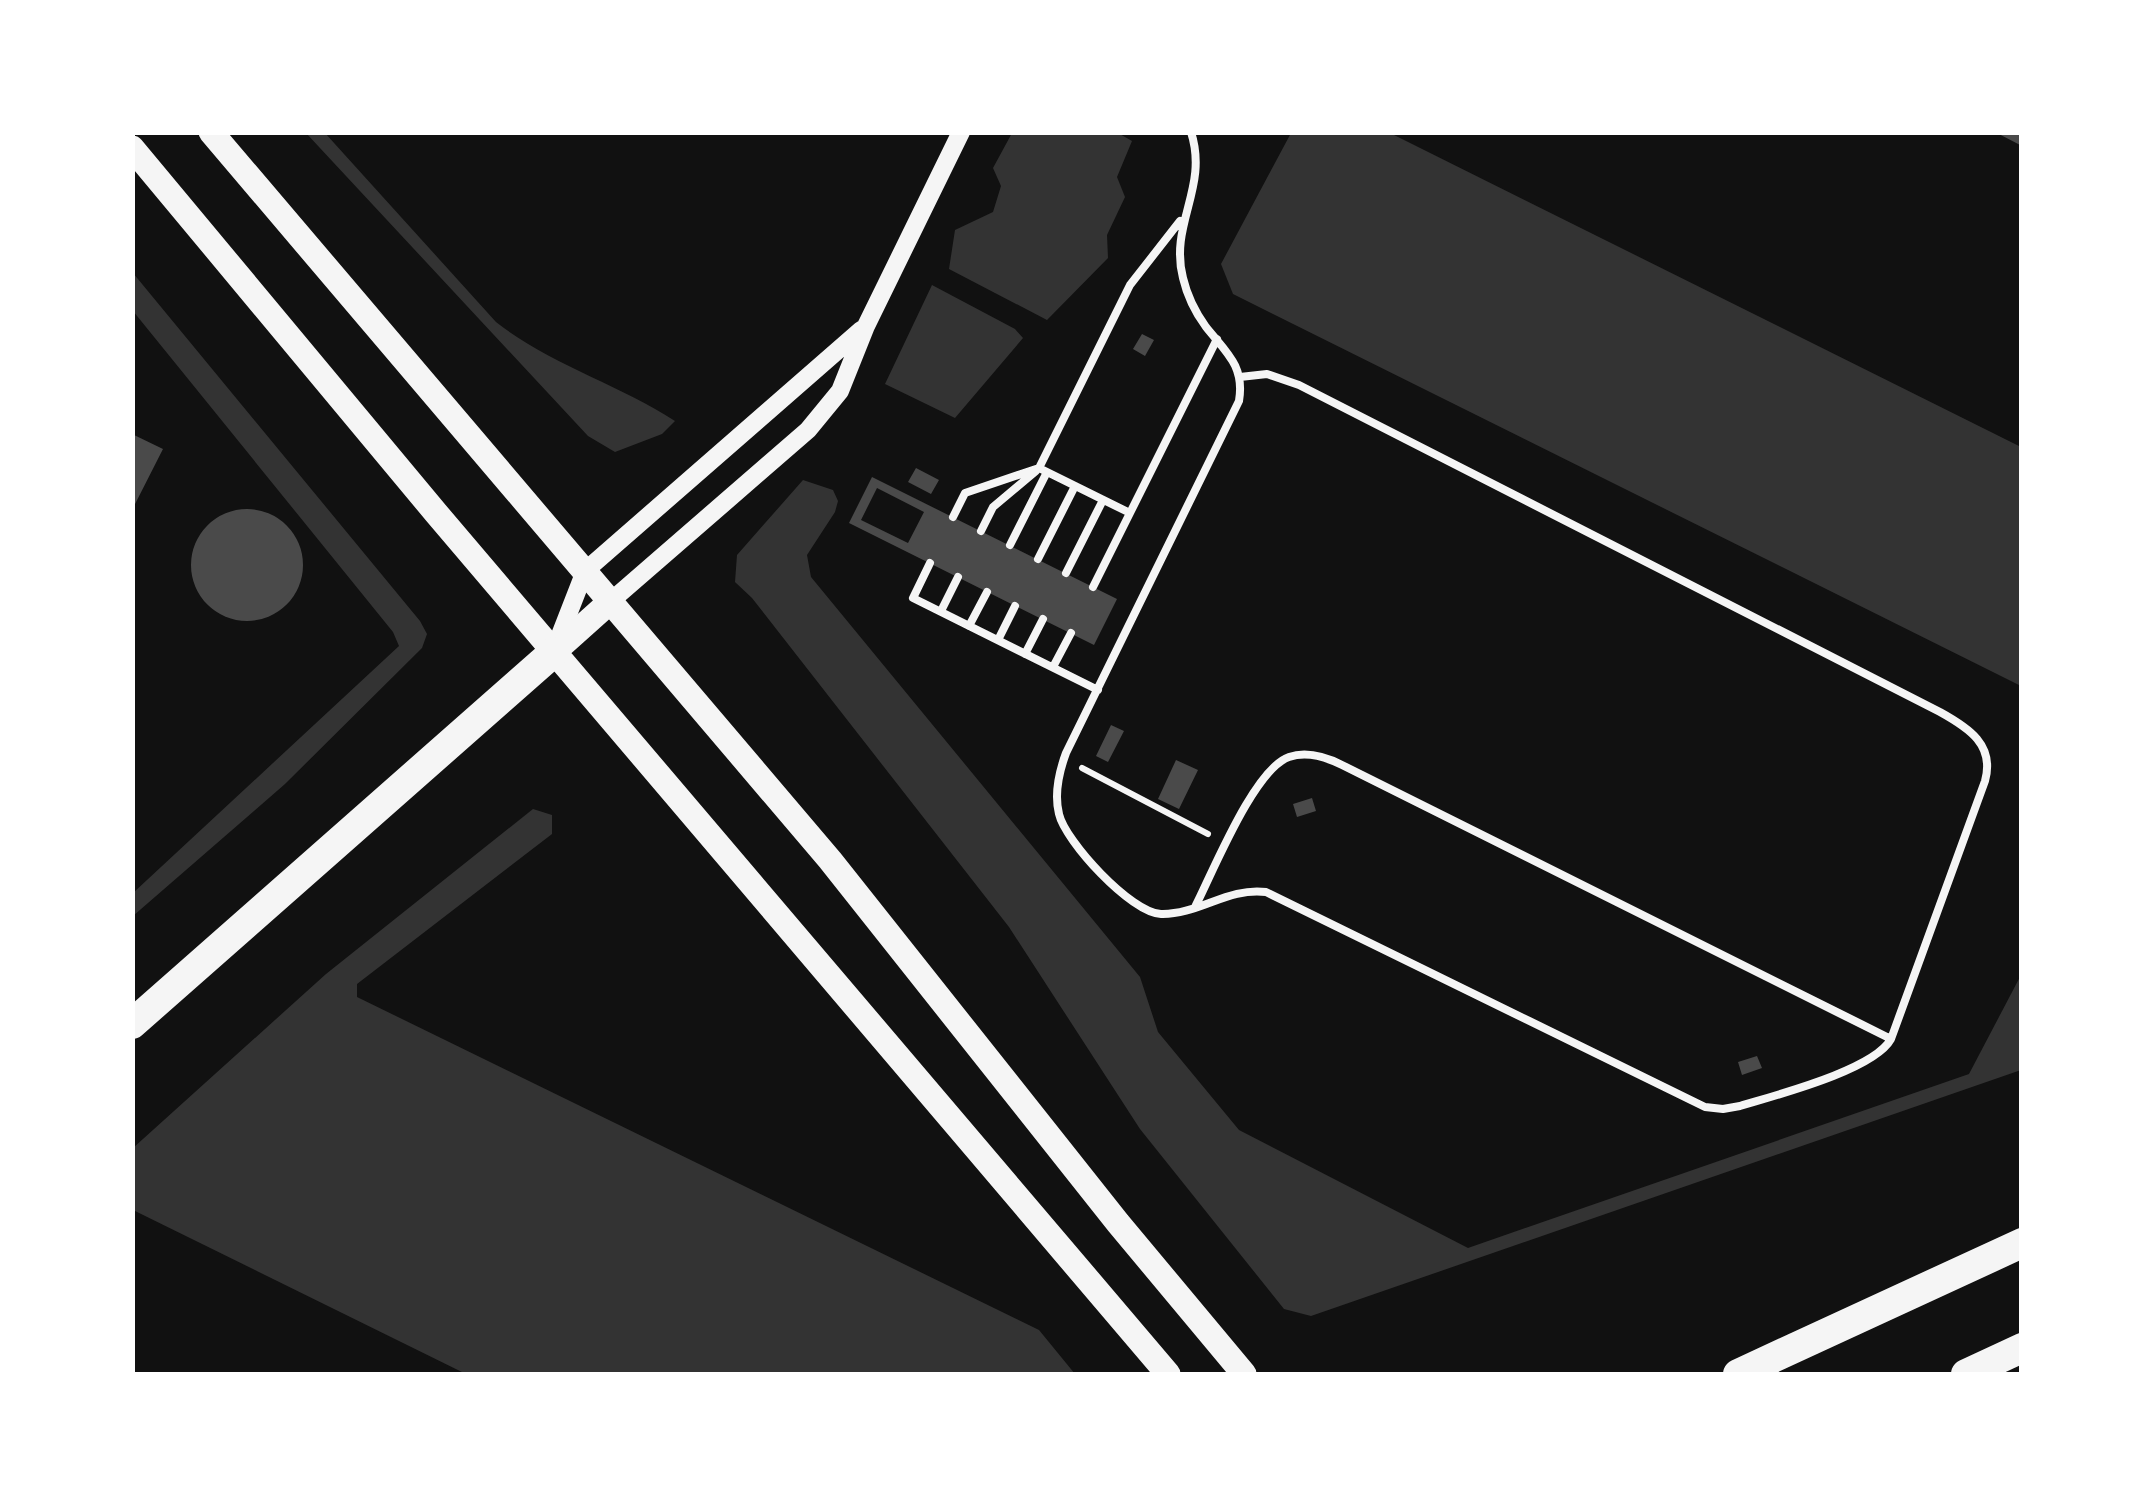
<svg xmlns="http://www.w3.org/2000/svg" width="2154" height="1507" viewBox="0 0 2154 1507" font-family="'Titillium Web',sans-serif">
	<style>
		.water { fill: #333 }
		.building { fill: #4a4a4a; fill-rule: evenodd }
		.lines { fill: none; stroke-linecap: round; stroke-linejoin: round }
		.path { stroke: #f5f5f5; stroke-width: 6 }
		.service { stroke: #f5f5f5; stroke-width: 8 }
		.tertiary { stroke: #f5f5f5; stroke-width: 18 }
		.primary { stroke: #f5f5f5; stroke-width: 25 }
		.motorway { stroke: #f5f5f5; stroke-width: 30 }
	</style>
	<rect width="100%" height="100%" fill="#111"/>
	<!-- water -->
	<path class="water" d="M306,133h19l171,189c53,42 122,62 179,99l-13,13 -47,18 -27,-16z
		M1012,133h106l14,8 -15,36 8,20 -18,38 1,23 -61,62 -98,-51 6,-39 38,-18 8,-26 -8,-18z
		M1291,133h99l631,314v239l-788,-392 -12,-30z
		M133,273l287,348 7,13 -5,14 -137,136 -152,132v-23l266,-247 -6,-14 -260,-321z
		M932,285l83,44 8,9 -68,80 -70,-34z
		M803,480l30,10 5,11 -3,11 -28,43 4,22 329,400 18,55 81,98 229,118 501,-174 52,-99v95l-710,246 -27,-7 -144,-180 -131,-202 -257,-329 -17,-16 2,-27z
		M533,809l19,6v19l-195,150v13l682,333 36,44h-609l-333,-164v-62l193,-174z"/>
	<!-- building -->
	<path class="building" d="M1995,132h27v14z
		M1142,334l12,6 -9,16 -12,-7z
		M132,434l31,15 -31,61z
		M916,468l23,12 -8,14 -23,-12z
		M872,477l245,122 -23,46 -245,-122zM877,488l47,24 -16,31 -47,-23z
		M191 565a56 56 0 1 1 112 0a56 56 0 1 1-112 0Z
		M1111,725l13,6 -16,31 -12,-6z
		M1176,760l22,10 -19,39 -21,-10z
		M1312,798l4,13 -19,6 -4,-13z
		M1757,1056l5,12 -20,7 -4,-13z"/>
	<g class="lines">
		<!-- path -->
		<path class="path" d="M1082,768l126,66"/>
		<!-- service -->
		<path class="service" d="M1191,132c18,56 -22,92 -8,146 4,17 12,34 23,49 20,25 39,39 33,74l-173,352c-7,19 -12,41 -7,61 6,27 72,99 102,100 37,1 67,-27 105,-22l439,215 18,2 17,-3c36,-11 134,-36 151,-67l94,-258c10,-36 -16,-53 -45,-69l-641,-327 -32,-11 -27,3
			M1180,221l-50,64 -91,183 91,45 87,-174
			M953,517l12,-24 74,-25
			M981,531l12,-24 43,-36
			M1010,545l37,-73
			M1038,559l37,-73
			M930,563l-17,35 185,92
			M1066,573l37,-73
			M1093,587l37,-74
			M941,611l17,-34
			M969,626l18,-34
			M998,640l17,-34
			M1025,654l18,-35
			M1053,667l18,-34
			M1195,907c18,-35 59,-138 94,-150 18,-6 37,0 53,8l549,274"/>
		<!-- tertiary -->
		<path class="tertiary" d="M611,601l197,-171 32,-39 26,-65 95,-194
			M555,648l30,-77 276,-241"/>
		<!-- primary -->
		<path class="primary" d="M211,132l619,728 288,363 126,151
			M132,148l304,365 732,861
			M554,652l57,-51"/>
		<!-- motorway -->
		<path class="motorway" d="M132,1024l422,-372
			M1738,1374l284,-131
			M1966,1374l56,-26"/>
	</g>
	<!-- border -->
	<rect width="2154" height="1507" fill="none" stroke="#ffffff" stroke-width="270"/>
</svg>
